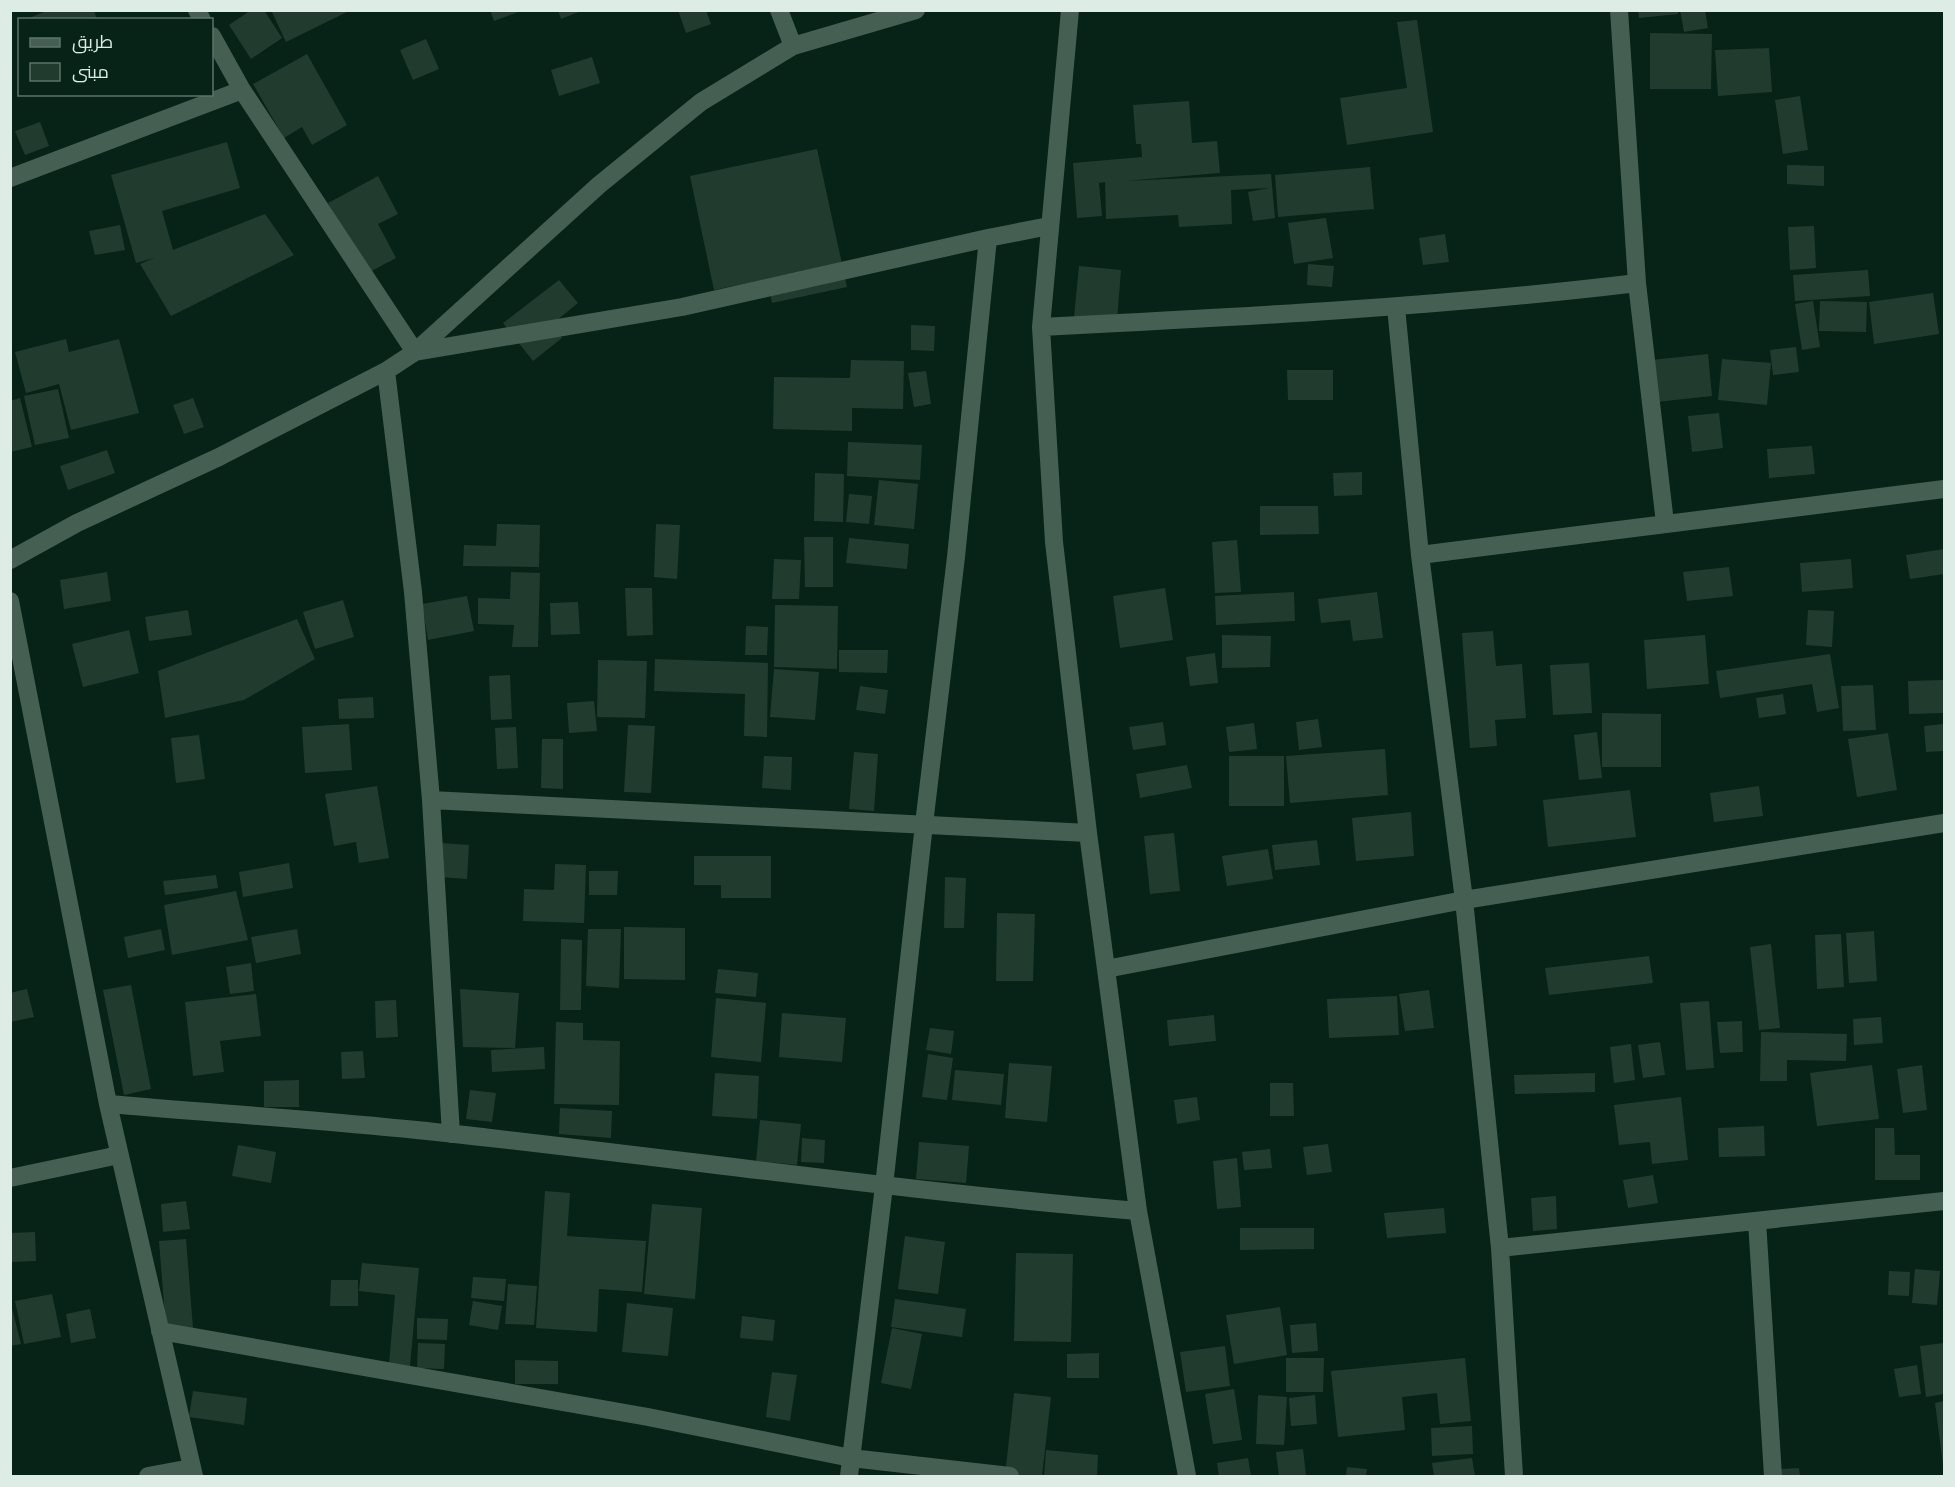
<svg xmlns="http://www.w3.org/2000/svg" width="1955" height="1487" viewBox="0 0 1955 1487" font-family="'Space Grotesk',Cairo,sans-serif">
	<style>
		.building { fill: #213b2f }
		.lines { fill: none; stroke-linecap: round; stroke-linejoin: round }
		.street { stroke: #456053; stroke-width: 18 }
	</style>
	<rect width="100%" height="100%" fill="#072217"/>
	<!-- building -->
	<path class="building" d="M49,10h45l3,10h-73z
		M251,10h13l18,28 -31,21 -22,-34z
		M271,10h80l-65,32z
		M490,10h31v1l-27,10z
		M558,10h23v1l-20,8z
		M678,10h28l5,14 -25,9z
		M1638,10h40v4l-39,4z
		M1680,10h25l3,18 -24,4z
		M1417,20l16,112 -86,13 -7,-47 67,-10 -10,-66z
		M1650,33l62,1 -1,55h-61z
		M426,39l13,30 -26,11 -13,-30z
		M1769,48l3,44 -54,4 -3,-46z
		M307,54l40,71 -35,20 -10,-18 -18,11 -31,-54z
		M592,57l8,26 -41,13 -8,-26z
		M1800,96l8,54 -25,4 -8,-54z
		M1189,101l3,42 25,-2 3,32 -96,8 147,-7 4,44 -22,3 -5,-29 21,-4 -38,2 1,34 -53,3 -1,-12 -72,4 -1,-37 -6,1 3,33 -25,2 -4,-55 69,-6 -1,-13h-5l-3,-39z
		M40,122l9,24 -24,9 -10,-24z
		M227,142l13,46 -78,23 11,39 92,-36 29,41 -123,61 -31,-52 14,-6 -18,5 -25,-88z
		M817,149l30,138 -75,16 -5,-24 -53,11 -24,-114z
		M1787,165l37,1v20l-37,-2z
		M1370,167l4,42 -96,8 -3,-42z
		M378,176l20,38 -20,10 18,34 -30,16 -38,-71z
		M1326,218l7,40 -39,6 -6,-41z
		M120,225l5,25 -30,5 -6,-24z
		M1814,226l2,42 -26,2 -2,-43z
		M1445,234l4,28 -26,3 -4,-27z
		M1308,264l26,2 -2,21 -25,-2z
		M1079,266l42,4 -4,51 -43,-4z
		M1868,270l2,26 -75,5 -2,-26z
		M559,280l19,23 -27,22 11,13 -29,23 -30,-38z
		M1933,293l6,41 -65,10 -5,-42z
		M1813,301l7,46 -18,3 -7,-46z
		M1820,301l47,1 -1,30 -47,-1z
		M911,325l24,1 -1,25 -23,-1z
		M66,339l3,13 50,-13 20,74 -68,17 -12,-46 -33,9 -11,-41z
		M1796,347l3,25 -26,3 -3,-25z
		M1708,354l4,42 -65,7 -5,-42z
		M1722,359l49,4 -4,42 -49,-5z
		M851,360l53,1 -1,48 -51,-1v23l-79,-2 1,-52 76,1z
		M1287,370h46v30h-45z
		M926,371l5,33 -17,3 -6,-34z
		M58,389l11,49 -34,7 -11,-49z
		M20,398l12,49 -22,5v-51z
		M193,398l11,29 -20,7 -11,-29z
		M1719,413l4,35 -31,4 -4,-36z
		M848,442l74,3 -2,35 -73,-4z
		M1812,446l3,28 -46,4 -2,-29z
		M107,450l8,23 -47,17 -8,-24z
		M1362,472v23l-28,1 -1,-23z
		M815,473l29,1 -1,48 -29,-1z
		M879,480l39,4 -4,45 -40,-4z
		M849,494l23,2 -3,28 -23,-2z
		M1260,506h58l1,28 -59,1z
		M497,524l43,1 -1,42 -76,-1 1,-21 32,1z
		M656,524l24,1 -3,54 -23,-2z
		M804,537h29v50h-28z
		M849,538l60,6 -2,25 -61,-6z
		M1237,540l4,52 -26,1 -3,-51z
		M1944,549v25l-34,5 -4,-24z
		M774,559l27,1 -2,39h-27z
		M1851,559l2,29 -51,4 -2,-29z
		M1729,567l4,29 -46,5 -4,-29z
		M107,572l4,29 -47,8 -4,-29z
		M511,572l29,1 -2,74h-26l2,-22 -36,-1v-26l32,1z
		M625,588h27l1,47 -26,1z
		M1165,588l8,52 -53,8 -7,-52z
		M1294,592l1,29 -79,4 -1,-29z
		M1377,592l6,46 -30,3 -3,-21 -29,3 -3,-24z
		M467,596l7,35 -46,9 -6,-36z
		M343,600l11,37 -39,12 -12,-37z
		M578,602l2,32 -29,1 -1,-32z
		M775,605l63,1 -1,63 -63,-2z
		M188,610l4,25 -43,6 -4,-24z
		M1808,610l26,1 -2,36 -26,-2z
		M297,619l18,40 -71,41 -79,18 -7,-47z
		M746,626l22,1 -1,28h-22z
		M129,630l10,43 -56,14 -11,-43z
		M1493,631l3,35 26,-2 4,54 -31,2 2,26 -27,2 -8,-115z
		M1222,635l49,1 -1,31 -48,1z
		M1705,635l4,49 -62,5 -3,-49z
		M839,650h49l-1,23 -48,-1z
		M1215,653l3,30 -28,3 -4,-29z
		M1830,654l9,54 -22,4 -5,-28 -92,14 -4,-27z
		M655,659l113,4 -1,74 -23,-1 1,-42 -91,-3z
		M598,660l49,1 -2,57 -48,-1z
		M1589,663l3,50 -39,2 -3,-50z
		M774,669l45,3 -4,48 -45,-3z
		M510,675l2,44 -21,1 -2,-44z
		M1944,680v33l-35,1 -1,-33z
		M1873,685l3,45 -33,1 -2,-45z
		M860,686l28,4 -3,24 -29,-4z
		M1783,694l3,20 -27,4 -3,-20z
		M373,697l1,21 -35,1 -1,-20z
		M594,701l3,30 -28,2 -2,-30z
		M1602,713l59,1v53h-59z
		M1318,719l4,28 -23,3 -3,-28z
		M1163,722l3,23 -33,5 -4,-23z
		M1254,723l3,26 -28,3 -3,-25z
		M349,724l3,46 -47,3 -3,-46z
		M1944,724v27l-18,1 -2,-26z
		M628,725l27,1 -4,67 -27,-1z
		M516,727l2,41 -21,1 -2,-41z
		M1597,732l5,46 -23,2 -5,-45z
		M1888,733l9,57 -40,7 -9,-58z
		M199,735l6,44 -29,4 -5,-45z
		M542,739h21v50l-22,-1z
		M1385,749l3,46 -98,8 -4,-47z
		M854,752l24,2 -4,57 -25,-2z
		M764,756l28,1 -1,33 -29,-2z
		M1229,756h55v50h-55z
		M1187,765l5,23 -52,10 -4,-24z
		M377,786l12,72 -30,5 -3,-21 -22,4 -9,-52z
		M1759,786l4,30 -49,6 -4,-29z
		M1630,790l6,47 -88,10 -5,-47z
		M1411,812l3,44 -58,5 -4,-43z
		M1174,833l6,58 -30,3 -6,-58z
		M1317,840l3,25 -45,5 -3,-25z
		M441,843l28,2 -2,34 -28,-2z
		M1268,849l5,30 -46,7 -5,-30z
		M694,856h77v42h-50v-13h-27z
		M289,863l4,25 -50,9 -4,-25z
		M555,864l31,1 -2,58 -61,-2 1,-32 30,1z
		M589,871h29l-1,24h-28z
		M216,875l2,13 -53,7 -2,-14z
		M945,877l21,1 -2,50h-20z
		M236,891l12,49 -76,15 -8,-50z
		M997,913l38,1 -2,67h-37z
		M624,927l61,1v52l-61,-1z
		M161,929l4,21 -37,8 -4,-21z
		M297,929l4,25 -45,9 -5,-26z
		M588,929h33l-2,59 -33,-2z
		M1874,931l3,50 -28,2 -3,-50z
		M1841,934l3,53 -27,2 -2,-54z
		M561,939l21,1 -1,70h-21z
		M1771,944l9,84 -21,2 -9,-83z
		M1649,956l4,27 -104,12 -4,-27z
		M251,963l3,28 -24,3 -4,-27z
		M718,969l40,4 -2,24 -41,-4z
		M131,985l20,104 -27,6 -21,-105z
		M27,989l7,28 -24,5v-29z
		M460,989l59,4 -4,55 -52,-1z
		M1429,990l5,38 -29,3 -6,-37z
		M256,994l5,42 -41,5 4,31 -31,4 -8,-74z
		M1397,996l2,39 -70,3 -2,-39z
		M716,998l50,5 -5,59 -50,-5z
		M396,1000l2,37 -22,1 -1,-37z
		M1709,1001l5,67 -28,2 -6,-67z
		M782,1013l64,5 -4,44 -63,-5z
		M1214,1015l2,26 -47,5 -2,-26z
		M1881,1017l2,26 -29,2 -1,-26z
		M1742,1021l1,31 -23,1 -3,-31z
		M556,1022l27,1v17l37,1 -1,64 -65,-1z
		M930,1028l24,3 -3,23 -25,-4z
		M1761,1032l86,2 -1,27 -59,-1v21h-27z
		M1660,1042l5,33 -22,3 -5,-33z
		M1631,1044l4,36 -21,3 -4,-36z
		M544,1047l1,22 -53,3 -1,-22z
		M363,1051l2,27 -23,1 -1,-27z
		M928,1054l25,4 -6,42 -25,-3z
		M1009,1063l43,3 -5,56 -42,-4z
		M1872,1065l7,54 -62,7 -7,-53z
		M1922,1065l5,45 -24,3 -6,-44z
		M955,1070l49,4 -3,31 -49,-5z
		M715,1073l44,3 -2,43 -45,-3z
		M1595,1073v19l-80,2 -1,-19z
		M299,1080v27h-35v-26z
		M1270,1083h23l1,33h-24z
		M470,1090l26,3 -4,29 -26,-3z
		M1197,1097l3,23 -23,4 -3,-24z
		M1681,1097l7,63 -36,4 -2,-22 -31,3 -5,-40z
		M560,1108l52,3 -1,27 -52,-4z
		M760,1120l41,4 -4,41 -41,-4z
		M1764,1126l1,30 -46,1 -1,-29z
		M1875,1128h19l1,27h25v25h-45z
		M802,1138l23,2 -1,23 -23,-1z
		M919,1142l50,4 -3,37 -50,-4z
		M1328,1144l4,28 -25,3 -4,-28z
		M238,1145l38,7 -5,31 -39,-7z
		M1270,1149l2,19 -28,2 -2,-18z
		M1237,1158l4,49 -24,2 -4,-48z
		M1653,1175l5,28 -30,5 -5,-28z
		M545,1191l25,2 -3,43 79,5 -4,51 -43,-3 -2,43 -61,-4z
		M1556,1196l1,33 -24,2 -2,-33z
		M186,1201l4,28 -27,3 -2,-28z
		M652,1204l50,4 -7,91 -51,-5z
		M1444,1208l2,25 -59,5 -3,-25z
		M1240,1228h74v21l-74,1z
		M35,1232l1,29 -26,1v-29z
		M905,1236l40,6 -7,52 -40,-5z
		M186,1239l7,89 -27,1 -7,-88z
		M1016,1253l57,1 -2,88 -57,-1z
		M362,1263l57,5 -9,98 -21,-2 6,-69 -36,-4z
		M1915,1269l25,2 -3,34 -25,-2z
		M1889,1271l21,1 -1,24 -21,-1z
		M473,1277l33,2 -2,22 -33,-3z
		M331,1280h27v26h-28z
		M508,1284l29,2 -3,39 -29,-1z
		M52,1294l9,43 -37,7 -9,-43z
		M895,1299l71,10 -4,28 -71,-10z
		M10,1300l11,44 -11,2z
		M473,1301l29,5 -4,24 -29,-5z
		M627,1303l46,5 -5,48 -46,-4z
		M1280,1307l7,48 -53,9 -8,-49z
		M90,1309l6,29 -25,5 -5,-29z
		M742,1316l33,4 -2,21 -33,-3z
		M417,1318l31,1 -1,21 -30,-1z
		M1316,1323l2,28 -26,2 -2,-28z
		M892,1328l30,6 -11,55 -30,-6z
		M418,1343l27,1 -1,25 -27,-1z
		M1944,1343v51l-18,3 -6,-51z
		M1225,1346l5,40 -44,6 -6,-40z
		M1099,1353v25h-32v-24z
		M1286,1358h38l-1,34h-37z
		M1465,1358l6,63 -31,3 -3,-31 -35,4 3,33 -67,7 -7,-66z
		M515,1360l43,1v23h-43z
		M1917,1365l4,29 -22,3 -5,-28z
		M772,1372l25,3 -7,46 -24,-4z
		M1234,1389l8,51 -29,4 -8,-50z
		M193,1391l54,7 -3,27 -55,-8z
		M1014,1393l37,4 -9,79h-37z
		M1258,1395l29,2 -3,48 -28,-1z
		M1315,1395l2,29 -26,2 -2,-28z
		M1944,1401v63h-1l-8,-61z
		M1472,1426l1,28 -41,2 -1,-28z
		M1303,1449l3,27h-27l-3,-24z
		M1046,1450l52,5 -1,21h-53z
		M1248,1458l3,18h-32l-2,-13z
		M1472,1458l3,18h-41l-2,-13z
		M1347,1467l20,2 -1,7h-20z
		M1799,1468l1,8h-18l-1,-7z"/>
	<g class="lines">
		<!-- street -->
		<path class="street" d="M197,10l5,10
			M779,10l14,36
			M1070,10l-29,317 13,215 34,291 50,378 49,265
			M1619,10l18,273 28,240
			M212,36l30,54 173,262 267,-45 306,-69 61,-12
			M10,178l232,-88
			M1396,307l24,248 44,345 36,348 14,228
			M1041,327c199,-10 398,-20 596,-44
			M386,371l27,221 18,208 20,334
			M1420,555l524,-66
			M10,560l67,-37 142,-66 167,-86 29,-19 184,-167 102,-83 92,-56 123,-36
			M10,601l98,503 86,372
			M431,800l657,33
			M1106,969l358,-69 480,-77
			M108,1104c116,10 232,17 347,30 228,25 455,58 683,77
			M10,1178l109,-23
			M1757,1221l16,255
			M1500,1248l444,-47
			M160,1331l488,86 203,41 159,18
			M148,1476l43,-8
			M849,1476l35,-290 40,-362 32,-267 32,-319"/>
	</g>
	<!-- border -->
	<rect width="1955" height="1487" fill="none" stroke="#ddede5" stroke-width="24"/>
	<!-- legend -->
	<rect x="18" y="18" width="195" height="78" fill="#072217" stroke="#5d7369" stroke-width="1.5"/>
	<rect x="30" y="38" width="30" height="9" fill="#456053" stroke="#5d7369" stroke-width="1.5"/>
	<text x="72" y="48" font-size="18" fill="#ddede5">طريق</text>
	<rect x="30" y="63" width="30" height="18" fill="#213b2f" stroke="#5d7369" stroke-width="1.5"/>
	<text x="72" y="78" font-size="18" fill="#ddede5">مبنى</text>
</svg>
